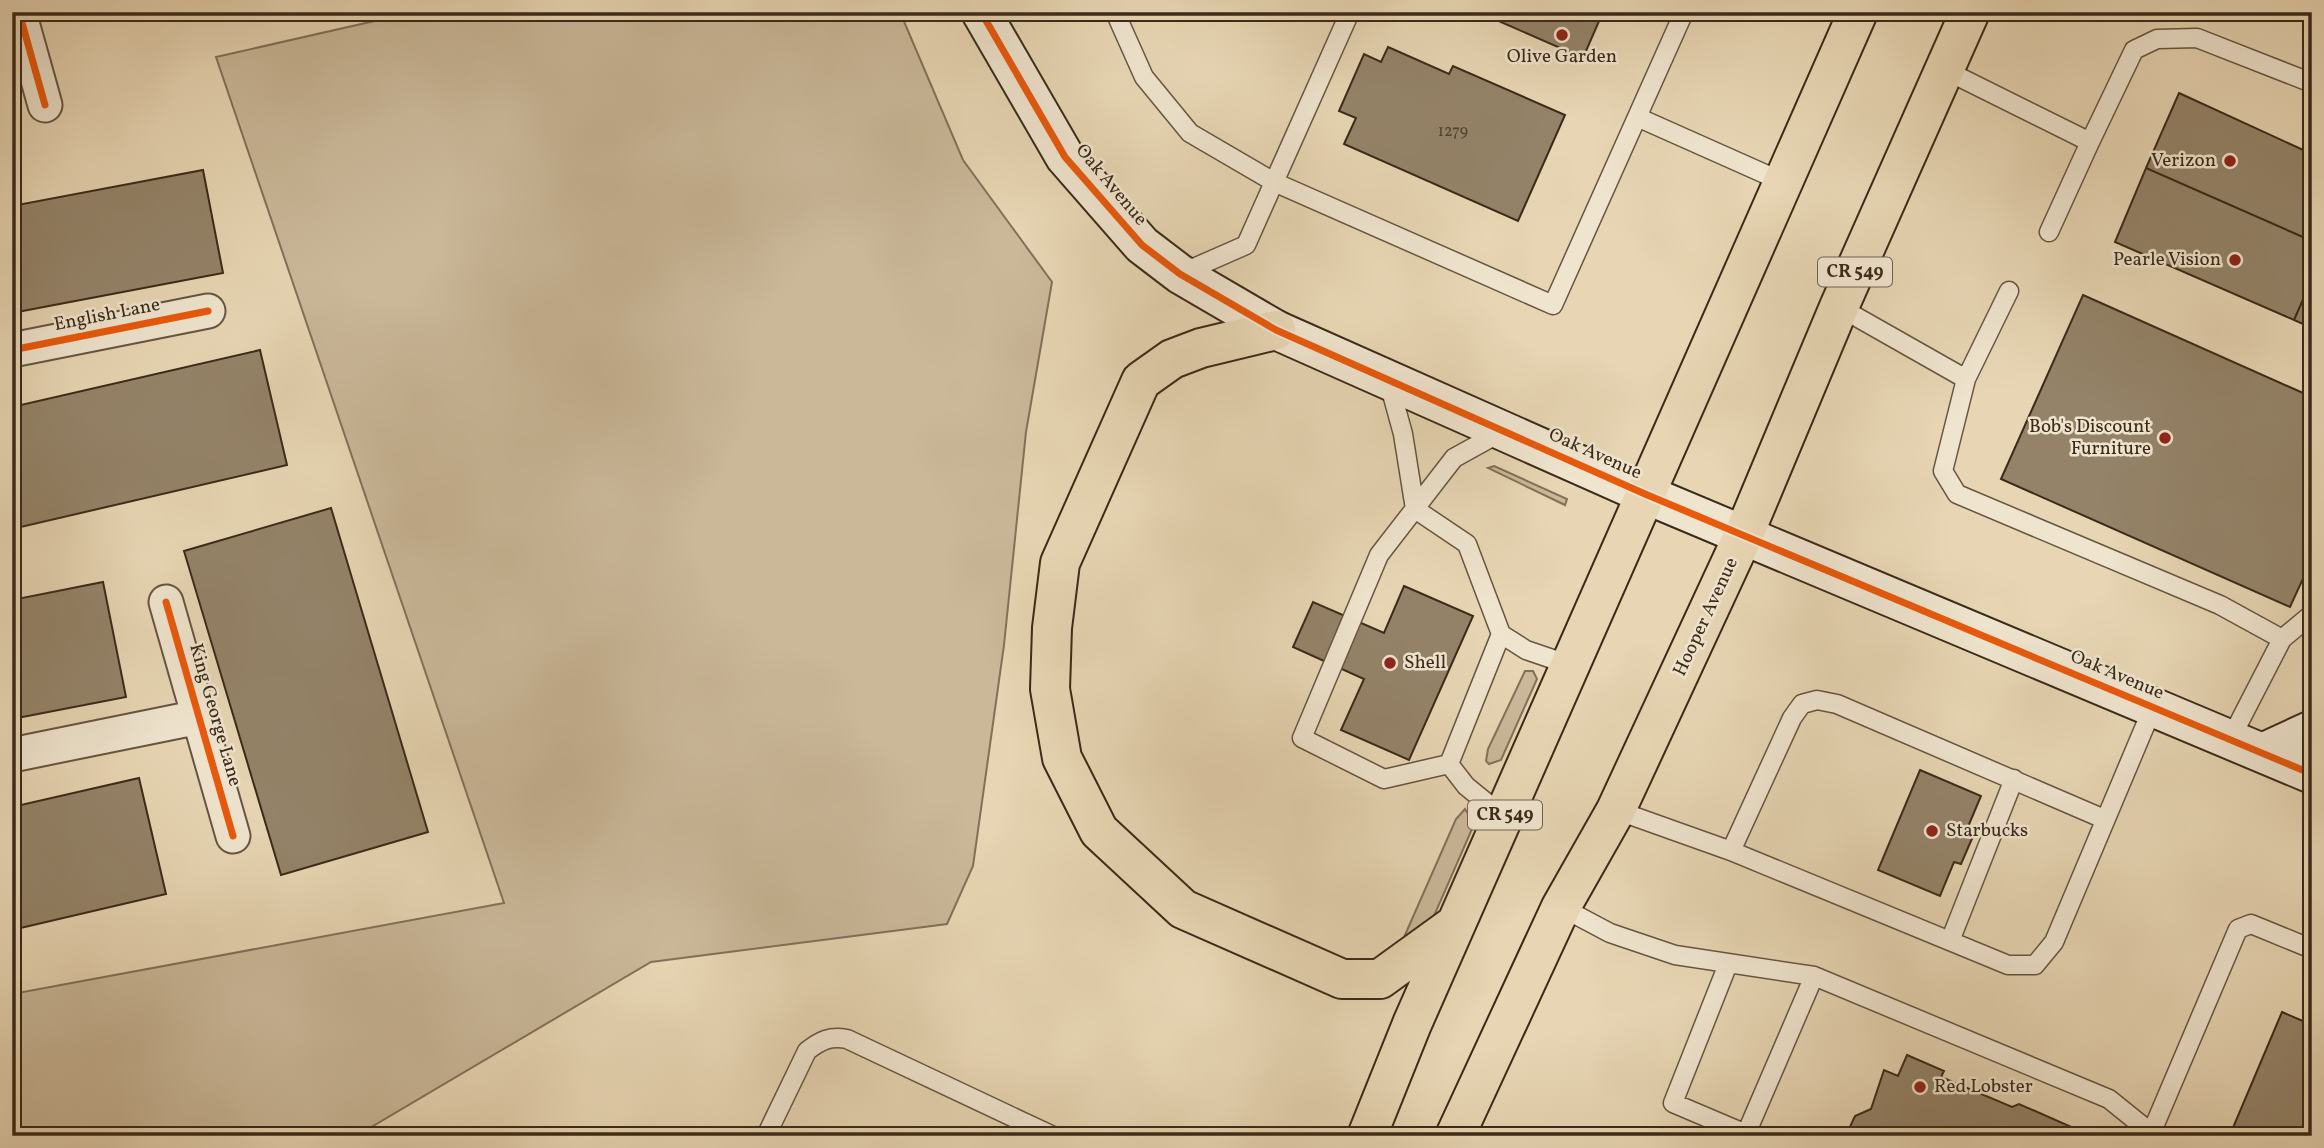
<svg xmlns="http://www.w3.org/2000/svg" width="2324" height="1148" viewBox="0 0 2324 1148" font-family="Vollkorn,serif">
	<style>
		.green { fill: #cab899; stroke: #827159; stroke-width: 2 }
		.building { fill: #948369; stroke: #3b2a19; stroke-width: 2 }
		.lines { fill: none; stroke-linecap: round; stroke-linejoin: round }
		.lane-casing { stroke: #665540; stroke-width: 21 }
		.street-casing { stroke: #665540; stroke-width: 37 }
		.secondary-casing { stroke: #3b2a19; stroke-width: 42 }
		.primary-casing { stroke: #3b2a19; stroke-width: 42 }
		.lane { stroke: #efe4ce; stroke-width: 18 }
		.street { stroke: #efe4ce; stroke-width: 33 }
		.secondary { stroke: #efe4ce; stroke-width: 38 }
		.primary { stroke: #e7d5b3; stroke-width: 38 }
		.cycleway-casing { stroke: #efe4ce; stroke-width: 11 }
		.cycleway { stroke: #e8590c; stroke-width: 7 }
		.poi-dot { fill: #8f2418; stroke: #efe4ce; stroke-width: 2.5 }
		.labels { text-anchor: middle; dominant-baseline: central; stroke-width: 5; stroke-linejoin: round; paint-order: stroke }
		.number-label { font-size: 16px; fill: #51402d }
		.shield { fill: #efe4ce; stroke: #71624f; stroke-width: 2 }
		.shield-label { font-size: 18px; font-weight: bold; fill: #3b2a19 }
		.poi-label { font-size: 19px; fill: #3b2a19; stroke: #efe4ce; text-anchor: end }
		.street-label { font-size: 19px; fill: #3b2a19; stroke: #efe4ce }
	</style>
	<rect width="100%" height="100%" fill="#e7d5b3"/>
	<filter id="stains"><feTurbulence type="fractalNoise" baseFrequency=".00286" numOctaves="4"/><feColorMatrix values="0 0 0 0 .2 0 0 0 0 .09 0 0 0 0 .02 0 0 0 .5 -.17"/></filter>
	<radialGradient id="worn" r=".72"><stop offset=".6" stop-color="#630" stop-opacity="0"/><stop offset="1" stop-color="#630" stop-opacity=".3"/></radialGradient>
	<!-- green -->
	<path class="green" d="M414,12h486l63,148 89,122 -26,150 -22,213 -31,221 -26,58 -296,38 -295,174h-344v-142l492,-91 -288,-846z
		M1494,466l73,33 -2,6 -77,-37z
		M1525,671h8l4,8 -36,81 -12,4 -3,-3 2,-12z
		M1465,809l8,13 -1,7 -38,87 -10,15 -26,20 58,-132z"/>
	<!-- building -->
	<path class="building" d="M1478,12h125l-20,46z
		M1388,47l61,27 4,-8 112,49 -47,106 -174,-77 12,-26 -17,-7 25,-57 17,8z
		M2179,93l133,61v87l-166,-73z
		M2146,168l166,73v38l-18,41 -179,-78z
		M203,170l20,103 -211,40v-107z
		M2312,279v49l-18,-8z
		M2083,295l229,102v162l-22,48 -289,-128z
		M260,350l27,115 -275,64v-122z
		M331,508l97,324 -147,43 -97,-324z
		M103,582l23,115 -114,22v-119z
		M1404,586l69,30 -64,144 -68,-30 23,-51 -71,-32 20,-45 71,31z
		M1920,770l61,26 -14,33 7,5 -13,30 -7,-2 -14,34 -62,-26z
		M139,778l27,116 -154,36v-123z
		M2282,1012l30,13v111h-67l-13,-6z
		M1907,1055l37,16 -3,6 71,30 7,-3 66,29 -1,3h-231l2,-5 -6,-2 6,-13 16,-7 13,-39 14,6z"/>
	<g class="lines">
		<defs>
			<path id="lane" d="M1115,12l29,65 46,56 84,49 279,123 131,-293
				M1945,70l145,72 44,-92 23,-11 40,-1 115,45
				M1637,117l146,65
				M2049,232l41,-90
				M1180,274l66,-29 104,-233
				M1839,307l127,72 -23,92 14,23 263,111 62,34
				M1966,379l43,-88
				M1389,383l14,51 12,75 52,35 34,90 -52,130 -65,15 -82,-41 77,-183 75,-97 47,-26
				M1501,634l25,16 44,15
				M2230,740l52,-101 30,-25
				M1449,764l17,22 38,31
				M1616,810l115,41 277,114h27l19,-23 99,-235
				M1731,851l61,-133 10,-14 15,-4 20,4 267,115
				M1561,907l49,26 65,22 139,21 295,123 46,37
				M1950,941l64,-162
				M1728,964l-55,139 73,31 68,-158
				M766,1136l41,-85c14,-11 23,-15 40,-12l206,97
				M2150,1136l88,-207 13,-5 61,25"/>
			<path id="street" d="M19,12l26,93
				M12,350l196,-39
				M166,602l67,234
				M12,755l187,-38"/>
			<path id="secondary" d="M981,12l84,145 77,88 38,29 96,56 369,164 667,280
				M2262,753l50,-23"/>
			<path id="primary" d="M1276,330l-75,18 -29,11 -31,22 -81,182 -8,65 -2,61 12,69 37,73 84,78 159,70h38l76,-55
				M1367,1136l45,-112 446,-1012
				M1455,1136l106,-229 55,-97 128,-276 95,-227 131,-295"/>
		</defs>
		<!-- lane casing -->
		<use href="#lane" class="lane-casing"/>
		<!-- street casing -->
		<use href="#street" class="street-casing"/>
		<!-- secondary casing -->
		<use href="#secondary" class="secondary-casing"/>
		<!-- primary casing -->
		<use href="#primary" class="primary-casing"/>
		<!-- lane -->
		<use href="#lane" class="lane"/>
		<!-- street -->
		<use href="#street" class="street"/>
		<!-- secondary -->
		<use href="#secondary" class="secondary"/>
		<!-- primary -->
		<use href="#primary" class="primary"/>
		<defs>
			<path id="cycleway" d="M19,12l26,93
				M981,12l84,145 77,88 38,29 96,56 369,164 667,280
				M12,350l196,-39
				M166,602l67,234"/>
		</defs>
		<!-- cycleway casing -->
		<use href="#cycleway" class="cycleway-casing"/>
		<!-- cycleway -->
		<use href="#cycleway" class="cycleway"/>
	</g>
	<!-- markers -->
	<g class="poi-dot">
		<circle cx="1562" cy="35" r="7"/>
		<circle cx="2230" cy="161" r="7"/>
		<circle cx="2235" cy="260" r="7"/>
		<circle cx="2165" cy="438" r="7"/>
		<circle cx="1390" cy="663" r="7"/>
		<circle cx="1932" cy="831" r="7"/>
		<circle cx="1920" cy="1087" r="7"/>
	</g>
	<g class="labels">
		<!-- number labels -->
		<g class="number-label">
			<text x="1453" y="132">1279</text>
		</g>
		<!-- shield labels -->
		<g class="shield">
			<rect x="1818" y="257.5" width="74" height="29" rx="5"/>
			<rect x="1468" y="800.5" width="74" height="29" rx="5"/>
		</g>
		<g class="shield-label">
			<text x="1855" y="272">CR 549</text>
			<text x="1505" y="815">CR 549</text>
		</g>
		<!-- poi labels -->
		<g class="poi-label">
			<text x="1562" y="57" text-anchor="middle">Olive Garden</text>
			<text x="2216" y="161">Verizon</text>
			<text x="2221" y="260">Pearle Vision</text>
			<text x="2151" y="427">Bob's Discount<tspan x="2151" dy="22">Furniture</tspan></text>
			<text x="1404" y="663" text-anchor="start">Shell</text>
			<text x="1946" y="831" text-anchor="start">Starbucks</text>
			<text x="1934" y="1087" text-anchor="start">Red Lobster</text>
		</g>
		<!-- street labels -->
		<g class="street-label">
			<text transform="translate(1111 185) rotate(50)">Oak Avenue</text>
			<text transform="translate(107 315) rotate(-11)">English Lane</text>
			<text transform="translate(1595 454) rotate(24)">Oak Avenue</text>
			<text transform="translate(1706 617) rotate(-65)">Hooper Avenue</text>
			<text transform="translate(2117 675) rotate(23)">Oak Avenue</text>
			<text transform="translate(215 715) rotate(74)">King George Lane</text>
		</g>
	</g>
	<!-- margin -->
	<rect width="2324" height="1148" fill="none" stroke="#e7d5b3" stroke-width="42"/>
	<rect x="14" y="14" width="2296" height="1120" fill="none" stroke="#3b2a19" stroke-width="3.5"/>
	<rect x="21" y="21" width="2282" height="1106" fill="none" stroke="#3b2a19" stroke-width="2"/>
	<rect width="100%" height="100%" filter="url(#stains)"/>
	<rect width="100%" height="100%" fill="url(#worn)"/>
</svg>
